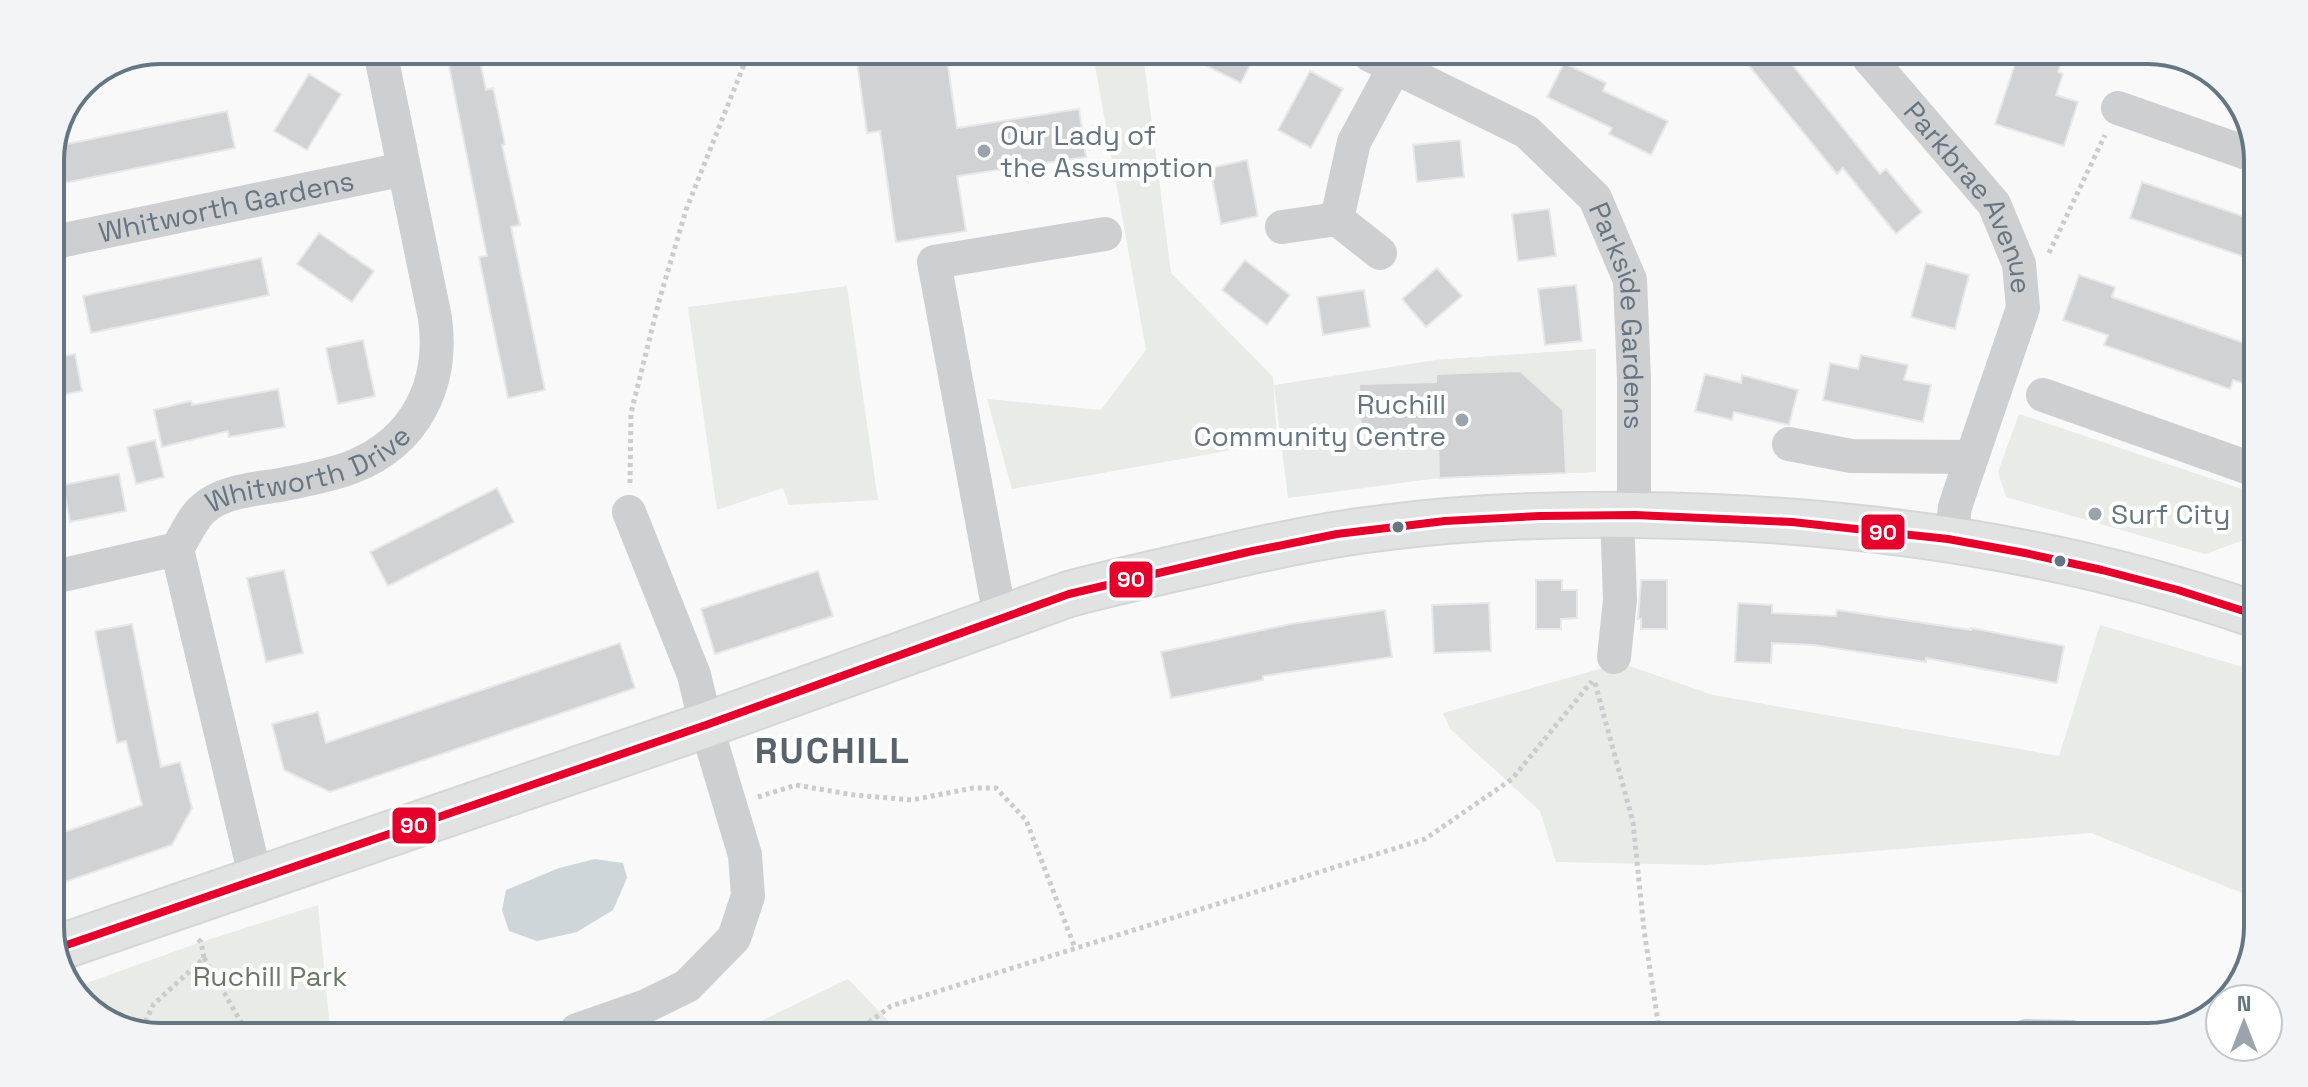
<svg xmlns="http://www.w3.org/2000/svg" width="2308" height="1087" viewBox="0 0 2308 1087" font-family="'Space Grotesk',sans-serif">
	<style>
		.built { fill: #e8e9e9 }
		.green { fill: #e8ebe6 }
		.water { fill: #ced6d9 }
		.building { fill: #d0d2d3; stroke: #e8e8e8; stroke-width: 2 }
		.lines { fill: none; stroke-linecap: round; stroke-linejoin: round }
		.major-casing { stroke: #d5d6d7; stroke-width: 48 }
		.path { stroke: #cbcccd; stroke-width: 5; stroke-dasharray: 4 4; stroke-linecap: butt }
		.minor { stroke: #cecfd0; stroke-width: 34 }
		.major { stroke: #e1e2e2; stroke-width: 44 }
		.bus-1-casing { stroke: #fff; stroke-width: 14 }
		.bus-1 { stroke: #e4002b; stroke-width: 8 }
		.poi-dot { fill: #99a4ac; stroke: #fff; stroke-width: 3 }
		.bus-dot { fill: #657683; stroke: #fff; stroke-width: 3 }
		.labels { text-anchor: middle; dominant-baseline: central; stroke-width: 8; stroke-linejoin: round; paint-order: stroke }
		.poi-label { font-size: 28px; fill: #657683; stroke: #fff; text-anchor: start }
		.street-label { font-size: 28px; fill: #657683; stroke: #fff }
		.park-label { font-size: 28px; fill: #687a64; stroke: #fff }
		.district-label { font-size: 36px; font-weight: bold; letter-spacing: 2px; fill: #57646e; stroke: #fff }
		.rim { fill: none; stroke: #657683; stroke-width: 4 }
		.line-badge { stroke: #fff; stroke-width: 3 }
		.badge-label { font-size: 22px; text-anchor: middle; font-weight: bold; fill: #fff }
	</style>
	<rect width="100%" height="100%" fill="#f9f9f9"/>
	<!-- built -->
	<path class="built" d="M1596,349v123l-157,6 -151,20 -14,-113 162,-25z"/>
	<!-- green -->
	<path class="green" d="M1093,54h50l28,219 102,104 4,65 -265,47 -25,-90 114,11 45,-60z
		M847,286l31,214 -89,5 -6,-17 -66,22 -29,-203z
		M1596,349v123l-30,1 -3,-63 -43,-39 -84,3v-14z
		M2019,414l235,79v18l-7,28 -42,15 -199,-57 -8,-25z
		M2100,625l153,45 -3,226 -159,-63 -385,32 -150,-3 -16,-51 -90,-82 -7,-16 178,-50 92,32 346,61z
		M318,905l12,124 -213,-1 -47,-39 131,-47z
		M848,979l48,50v3l-156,-1z"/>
	<!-- water -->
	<path class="water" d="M595,859l28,4 4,15 -14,32 -36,22 -40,9 -28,-10 -7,-21 4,-20 53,-22z"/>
	<!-- building -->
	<path class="building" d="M446,51h32l8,39 7,-2 12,56 -3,1 18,80 -9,2 34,163 -37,8 -29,-141 8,-1z
		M869,53h77l11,75 122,-19 7,48 -129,19 9,55 -70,11 -16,-111 -13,2 -11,-78z
		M1183,54l51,1h21l-14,28z
		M1742,57h44l94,117 6,-5 36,43 -26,22 -53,-66 -6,6z
		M2017,58h46l-5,14 5,2 -7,21 22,7 -14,44 -69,-22z
		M1564,63l42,20 -3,8 65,30 -17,34 -42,-21 3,-6 -65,-31z
		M1310,71l33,18 -32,59 -33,-18z
		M309,74l32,20 -34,56 -33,-19z
		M227,111l8,37 -185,38v-33l3,-6z
		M1460,140l4,37 -47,5 -4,-37z
		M1247,160l11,56 -37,8 -11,-56z
		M2142,182l115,39v40l-127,-43z
		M1549,209l7,47 -38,5 -6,-47z
		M319,233l55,38 -22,31 -55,-38z
		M261,258l8,37 -178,38 -8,-37z
		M1245,260l45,35 -23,30 -45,-35z
		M1926,263l43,12 -14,54 -44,-12z
		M1437,268l25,28 -36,31 -24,-28z
		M2079,275l36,12 -3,10 144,50 -1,40 -22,-7 -3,9 -126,-44 4,-10 -45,-15z
		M1576,285l6,56 -37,4 -7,-56z
		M1364,290l6,37 -47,8 -6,-38z
		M363,340l12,56 -37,8 -12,-56z
		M75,354l7,37 -32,6v-38z
		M1861,355l47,10 -4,15 27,5 -8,37 -100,-22 7,-37 28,6z
		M1520,371l43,39 3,63 -127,5 -1,-48 -77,3 -2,-49 77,-2v-8z
		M1705,374l36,9 1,-8 56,15 -9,35 -55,-13 -2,8 -37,-9z
		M278,389l7,38 -56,10 -1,-6 -66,16 -8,-37 37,-9 1,4z
		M155,440l9,37 -28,7 -9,-37z
		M119,474l7,37 -56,11 -7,-37z
		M497,488l17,34 -126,64 -18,-34z
		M284,570l19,83 -37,9 -19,-84z
		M818,571l15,45 -118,38 -14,-45z
		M1536,580h26v10h15v28l-16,1v10h-25z
		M1641,580h26v49h-26v-10h-3z
		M1489,603l2,48 -57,2 -2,-48z
		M1738,603l34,2v8l64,3 1,-6 134,20v-2l93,18 -7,37 -131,-25v4l-112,-17 -42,-2 -1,20 -36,-1z
		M1385,610l7,47 -129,19v4l-92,18 -10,-46 130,-28z
		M132,624l29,143 19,-5 12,46 -20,37 -122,42v-50l92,-32 -16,-64 -9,2 -22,-112z
		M620,643l15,45 -305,104 -46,-22 -12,-46 46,-12 8,31z"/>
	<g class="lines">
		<defs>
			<path id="major" d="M55,949l651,-224 363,-131c45,-12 90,-22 135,-32 59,-14 118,-27 178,-34 84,-11 169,-14 253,-13 210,2 419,30 618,99"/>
		</defs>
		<!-- major casing -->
		<use href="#major" class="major-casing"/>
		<!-- path -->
		<path class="path" d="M2049,253l56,-118
			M630,483l1,-70 28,-112 27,-91 63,-158
			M1595,683l38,139 11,108 16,105
			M758,797l38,-12 58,10 58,5 61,-12h23l30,32 49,128
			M204,958l41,71
			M142,1029l11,-24 51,-47 -3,-16 -5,-5
			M856,1032l35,-26 534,-167 87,-60 80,-98"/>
		<!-- minor -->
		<g class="minor">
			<path id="s1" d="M1370,55l157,77 68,66 35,82 4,99v136"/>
			<path id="s2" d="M1868,57l126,147 25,60 4,44 -61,178 -7,21 -4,32"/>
			<path d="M2118,108l140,49"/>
			<path d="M1282,227l55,-8"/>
			<path id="s3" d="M50,243l354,-74"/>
			<path d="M1380,253l-43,-34 17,-77 40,-74"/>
			<path d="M2043,395l212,75"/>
			<path d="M1789,444l62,12 120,1"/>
			<path d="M50,578l127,-29"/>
			<path d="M1000,617l-66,-355 171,-28"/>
			<path d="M1614,657l6,-57 -3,-86"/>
			<path id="s4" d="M256,880l-79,-331c8,-13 15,-31 27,-41 19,-17 52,-19 76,-23 24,-5 49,-9 72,-18 64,-25 92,-83 83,-149l-55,-267"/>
			<path d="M577,1030l69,-24 41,-20 47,-48 14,-42 -3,-41 -39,-130 -12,-50 -65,-163"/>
			<path d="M2026,1036l46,1"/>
		</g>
		<!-- major -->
		<use href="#major" class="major"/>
		<defs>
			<path id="bus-1" d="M55,949l651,-224 363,-131 179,-42 89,-18 108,-13 95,-5 95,-1 157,7 156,17 77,14 77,17 76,20 75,24"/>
		</defs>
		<!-- bus-1 casing -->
		<use href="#bus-1" class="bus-1-casing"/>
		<!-- bus-1 -->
		<use href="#bus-1" class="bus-1"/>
	</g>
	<!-- markers -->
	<g class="poi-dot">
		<circle cx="984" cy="151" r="8"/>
		<circle cx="1462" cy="420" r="8"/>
		<circle cx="2095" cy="514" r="8"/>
	</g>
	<g class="bus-dot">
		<circle cx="1398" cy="527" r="7"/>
		<circle cx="2060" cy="561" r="7"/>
	</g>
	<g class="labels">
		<!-- poi labels -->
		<g class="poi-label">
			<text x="1000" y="135">Our Lady of<tspan x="1000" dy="32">the Assumption</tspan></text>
			<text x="1446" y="404" text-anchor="end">Ruchill<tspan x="1446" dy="32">Community Centre</tspan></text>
			<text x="2111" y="514">Surf City</text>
		</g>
		<!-- street labels -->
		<g class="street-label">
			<text stroke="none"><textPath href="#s2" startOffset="176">Parkbrae Avenue</textPath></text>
			<text stroke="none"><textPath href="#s3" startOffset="180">Whitworth Gardens</textPath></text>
			<text stroke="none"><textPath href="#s1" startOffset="392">Parkside Gardens</textPath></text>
			<text stroke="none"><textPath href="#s4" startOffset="502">Whitworth Drive</textPath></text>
		</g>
		<!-- park labels -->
		<g class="park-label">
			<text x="270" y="976">Ruchill Park</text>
		</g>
		<!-- district labels -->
		<g class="district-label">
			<text x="833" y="751">RUCHILL</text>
		</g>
	</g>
	<!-- crop -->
	<path d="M0 0H2308V1087H0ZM160 64H2148A96 96 0 0 1 2244 160V927A96 96 0 0 1 2148 1023H160A96 96 0 0 1 64 927V160A96 96 0 0 1 160 64Z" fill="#f3f4f5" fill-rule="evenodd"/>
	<path class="rim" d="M160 64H2148A96 96 0 0 1 2244 160V927A96 96 0 0 1 2148 1023H160A96 96 0 0 1 64 927V160A96 96 0 0 1 160 64Z"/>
	<g class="line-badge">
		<rect x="1860" y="513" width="46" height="38" rx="8" fill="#e4002b"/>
		<rect x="1108" y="560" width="46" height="39" rx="8" fill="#e4002b"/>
		<rect x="391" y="806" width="46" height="39" rx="8" fill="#e4002b"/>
	</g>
	<g class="badge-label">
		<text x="1883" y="540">90</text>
		<text x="1131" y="587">90</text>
		<text x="414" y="833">90</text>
	</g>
	<!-- north arrow -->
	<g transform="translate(2244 1023)"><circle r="38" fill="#ffffff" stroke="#c1c8cd" stroke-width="2"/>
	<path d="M0-6L14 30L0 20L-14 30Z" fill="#99a4ac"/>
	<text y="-12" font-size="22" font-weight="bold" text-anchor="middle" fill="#657683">N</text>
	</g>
</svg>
